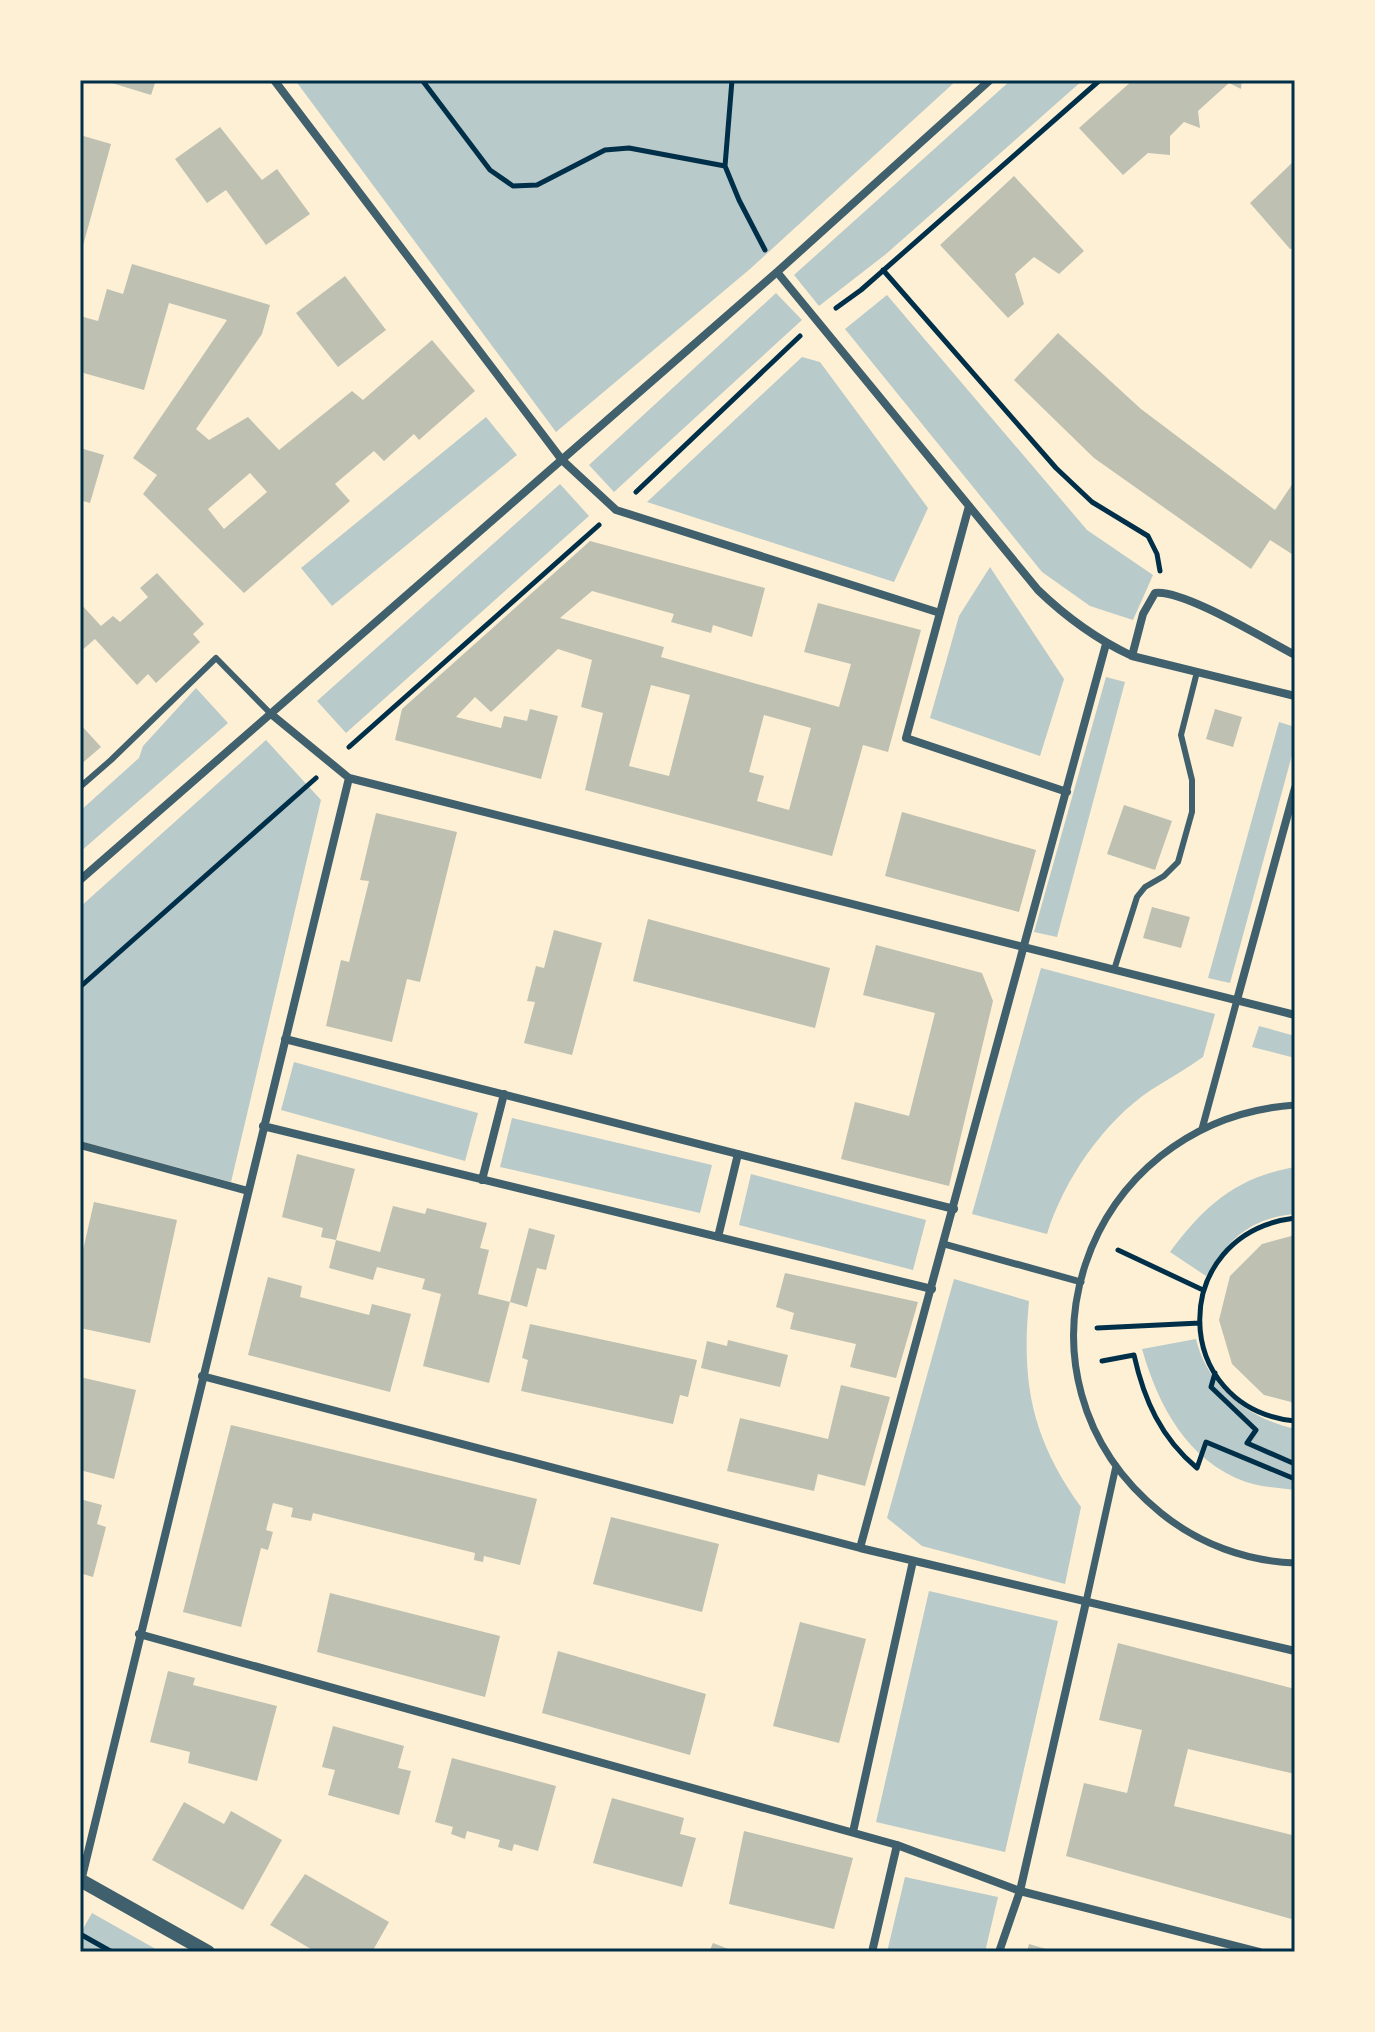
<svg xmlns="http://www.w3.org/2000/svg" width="1375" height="2032" viewBox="0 0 1375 2032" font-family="Manrope,sans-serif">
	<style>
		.green { fill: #b9caca }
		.building { fill: #bec0b2; fill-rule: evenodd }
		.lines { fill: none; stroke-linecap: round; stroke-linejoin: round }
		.path { stroke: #003049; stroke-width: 5 }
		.service { stroke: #3f606c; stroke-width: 6 }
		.pedestrian { stroke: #3f606c; stroke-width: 7 }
		.minor { stroke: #3f606c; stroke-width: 8 }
		.tertiary { stroke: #3f606c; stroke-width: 14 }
		.neatline { fill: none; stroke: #003049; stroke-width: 3 }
	</style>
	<rect width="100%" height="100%" fill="#fdf0d5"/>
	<!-- green -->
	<path class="green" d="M295,80h662l-207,189 -194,163z
		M1011,80h72l-197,174 -67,52 -25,-31z
		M776,293l26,27 -188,172 -25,-27z
		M887,295l200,235 66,45 -20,45 -43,-14 -48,-34 -197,-243z
		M802,357l18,5 108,146 -34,74 -247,-80z
		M486,417l31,38 -185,151 -31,-38z
		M560,484l29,32 -243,217 -29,-32z
		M990,567l74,112 -24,77 -110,-38 29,-102z
		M1106,677l19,5 -68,255 -23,-5z
		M196,688l32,35 -148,129v-41l59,-53 4,-12z
		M1279,722l16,5v17l-65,239 -22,-5z
		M266,740l55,60 -90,382 -151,-41v-234z
		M1041,968l174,46 -12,43c-17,12 -35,22 -52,33 -48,32 -87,90 -104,144l-75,-20z
		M1259,1026l36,10v22l-43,-11z
		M294,1062l184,51 -13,48 -184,-51z
		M512,1118l200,47 -12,48 -200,-46z
		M1295,1167v47c-45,4 -67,26 -89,62l-36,-24c34,-46 67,-75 125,-85z
		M751,1174l175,46 -13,50 -174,-45z
		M954,1279l75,22c-8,82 3,138 52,206l-16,77 -143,-38 -35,-28z
		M1196,1339c12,49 52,79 99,90v61c-16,-2 -34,-3 -49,-8 -59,-21 -88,-77 -104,-133z
		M929,1591l129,30 -53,231 -129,-30z
		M905,1877l93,20 -13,55h-98z
		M92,1913l69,39h-81v-18z"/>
	<!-- building -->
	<path class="building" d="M102,80h54l-5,15z
		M1133,80h109l-1,9 -12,-6 -31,28 2,17 -16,-6 -14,14v19l-22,-2 -25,22 -44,-47z
		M220,127l42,53 15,-11 33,45 -44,31 -40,-55 -19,13 -32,-44z
		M80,135l31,9 -30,109h-1z
		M1295,160v88l-5,1 -40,-46z
		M1014,176l70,75 -25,23 -25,-17 -19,17 9,30 -16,14 -68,-73z
		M132,264l138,41 -8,29 -66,95 13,11 39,-23 31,33 73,-59 11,9 69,-60 43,51 -56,49 -5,-6 -30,27 -10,-10 -39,33 15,17 -106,92 -101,-99 14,-19 -24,-17 94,-138 -58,-17 -25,87 -64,-18v-56l18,5 9,-32 16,5zM250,473l17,19 -43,37 -16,-20z
		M345,276l41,54 -48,37 -42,-54z
		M1058,333l83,76 134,101 20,-30v76l-25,-16 -19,29 -157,-111 -80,-78z
		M80,448l24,7 -14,48 -10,-3z
		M590,541l175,47 -13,49 -39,-12 -2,8 -40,-11 3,-8 -82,-23 -32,27 104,29 -3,10 178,50 12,-43 -47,-12 14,-49 103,27 -33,122 -25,-7 -31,111 -247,-66 18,-77 -22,-6 11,-47 -34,-11 -67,63 -16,-15 -19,20 45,11 3,-12 23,5 3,-12 28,7 -17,63 -146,-39 7,-31zM651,685l39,10 -21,81 -40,-10zM764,715l47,13 -22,82 -32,-9 7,-25 -15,-4z
		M157,573l47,51 -11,10 7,8 -44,41 -8,-9 -11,11 -42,-46 -15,13v-49l21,23 12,-10 7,6 28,-25 -8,-9z
		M1215,709l27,8 -9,30 -27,-8z
		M80,724l21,23 -21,18z
		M1124,805l48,16 -17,49 -48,-16z
		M902,812l134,38 -17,62 -134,-36z
		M376,813l81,19 -37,150 -13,-3 -15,63 -66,-16 15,-66 8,2 20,-81 -9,-1z
		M1152,907l38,10 -9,31 -38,-10z
		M648,919l182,49 -15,60 -182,-47z
		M554,930l48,13 -30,112 -48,-12 11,-41 -8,-1 9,-35 8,2z
		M876,945l106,28 11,28 -44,185 -108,-27 14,-57 54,14 26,-103 -72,-18z
		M297,1154l58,15 -19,71 -15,-3 2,-9 -41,-11z
		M94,1202l83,18 -27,123 -70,-15v-65z
		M393,1206l32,8 2,-6 60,15 -7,25 9,2 -11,44 32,8 -21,81 -66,-17 18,-72 -19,-5 3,-10 -48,-12 -4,13 -44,-12 7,-28 44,12z
		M529,1228l26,7 -9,35 -9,-2 -10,39 -17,-5z
		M1295,1235v168l-31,-8 -32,-31 -13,-44 11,-44 32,-32z
		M785,1273l133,29 -22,76 -46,-11 6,-23 -66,-15 4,-16 -18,-6z
		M268,1277l34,9 -2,11 69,18 3,-11 39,10 -21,78 -142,-37z
		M530,1324l167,36 -9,37 -8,-2 -7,29 -152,-33 7,-31 -6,-2z
		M728,1340l60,15 -8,32 -79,-19 6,-27 20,5z
		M80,1377l56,13 -22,89 -34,-9z
		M841,1385l49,12 -25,89 -47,-12 -4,17 -87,-20 13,-53 88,21z
		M231,1425l306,74 -17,66 -36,-9 -1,6 -9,-2 1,-7 -162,-40 -2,8 -20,-4 2,-9 -20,-5 -7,27 7,2 -5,18 -7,-2 -20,79 -58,-15z
		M80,1499l22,6 -5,19 9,3 -13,50 -10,-3 -2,10z
		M611,1517l108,27 -17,68 -109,-28z
		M330,1593l170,43 -15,61 -168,-45z
		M800,1622l66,17 -27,104 -66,-17z
		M1118,1643l177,46v85l-107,-25 -14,57 118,29 3,-5v90l-229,-64 18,-73 43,10 15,-63 -43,-10z
		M558,1651l148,43 -16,61 -148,-42z
		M168,1671l27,7 -2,7 84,21 -20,75 -69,-18 2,-11 -40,-10z
		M333,1726l71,20 -6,22 13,3 -12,44 -71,-20 7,-25 -13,-3z
		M452,1758l104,28 -18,65 -24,-7 -2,7 -14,-4 2,-7 -33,-9 -2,8 -14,-5 2,-7 -18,-5z
		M612,1798l72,20 -4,16 16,4 -14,49 -89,-24z
		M184,1802l40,22 7,-13 51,29 -39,70 -91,-50z
		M744,1831l109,27 -19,71 -105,-25z
		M305,1874l84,48 -17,30h-56l-46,-27z
		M713,1943l23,9h-27z
		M1029,1944l24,7v1h-26z"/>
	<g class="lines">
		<!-- path -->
		<path class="path" d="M422,80l68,90 23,16 24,-1 68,-35 24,-2 96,18
			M732,80l-7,86 14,34 26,50
			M883,270l173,198 36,34 56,34 9,18 3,17
			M836,308l25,-18 239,-210
			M636,492l164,-156
			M349,747l250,-222
			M80,987l236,-209
			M1295,1218c-129,16 -125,191 0,203
			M1118,1250l85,40
			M1097,1328l103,-5
			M1102,1361l32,-6c10,45 27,83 63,113l9,-26 89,37
			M1215,1373l-4,14 45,43 -9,13 48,21
			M80,1934l32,18"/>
		<!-- service -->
		<path class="service" d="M80,787l31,-27 105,-102 55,56
			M1114,970l23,-73 8,-10 19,-11 14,-14 14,-50v-32l-11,-45 16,-63"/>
		<!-- pedestrian -->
		<path class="pedestrian" d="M1295,1105c-213,15 -301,273 -134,408 38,31 85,48 134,50
			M1202,1129l35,-129
			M944,1244l137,38
			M1086,1602l30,-136"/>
		<!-- minor -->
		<path class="minor" d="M274,80l288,380 54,50 324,103
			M777,272l261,318c29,28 58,49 94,66l163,40
			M969,506l-63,232 161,54
			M1132,656l11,-42 12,-21c28,-4 111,47 140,62
			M271,714l78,64 946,237
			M80,880l697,-608 213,-192
			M1237,1000l58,-212
			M285,1039l669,170
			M263,1126l669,163
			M80,1145l168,46
			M482,1180l22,-86
			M718,1237l20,-83
			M202,1376l658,172 435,103
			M860,1548l246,-904
			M139,1634l758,211 123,46 239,61
			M853,1832l60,-271
			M81,1881l268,-1103
			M872,1952l25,-107
			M999,1952l21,-61 66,-289"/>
		<!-- tertiary -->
		<path class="tertiary" d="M80,1880l128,72"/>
	</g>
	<!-- border -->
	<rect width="1375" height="2032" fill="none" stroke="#fdf0d5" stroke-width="164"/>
	<rect x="82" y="82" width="1211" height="1868" class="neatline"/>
</svg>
